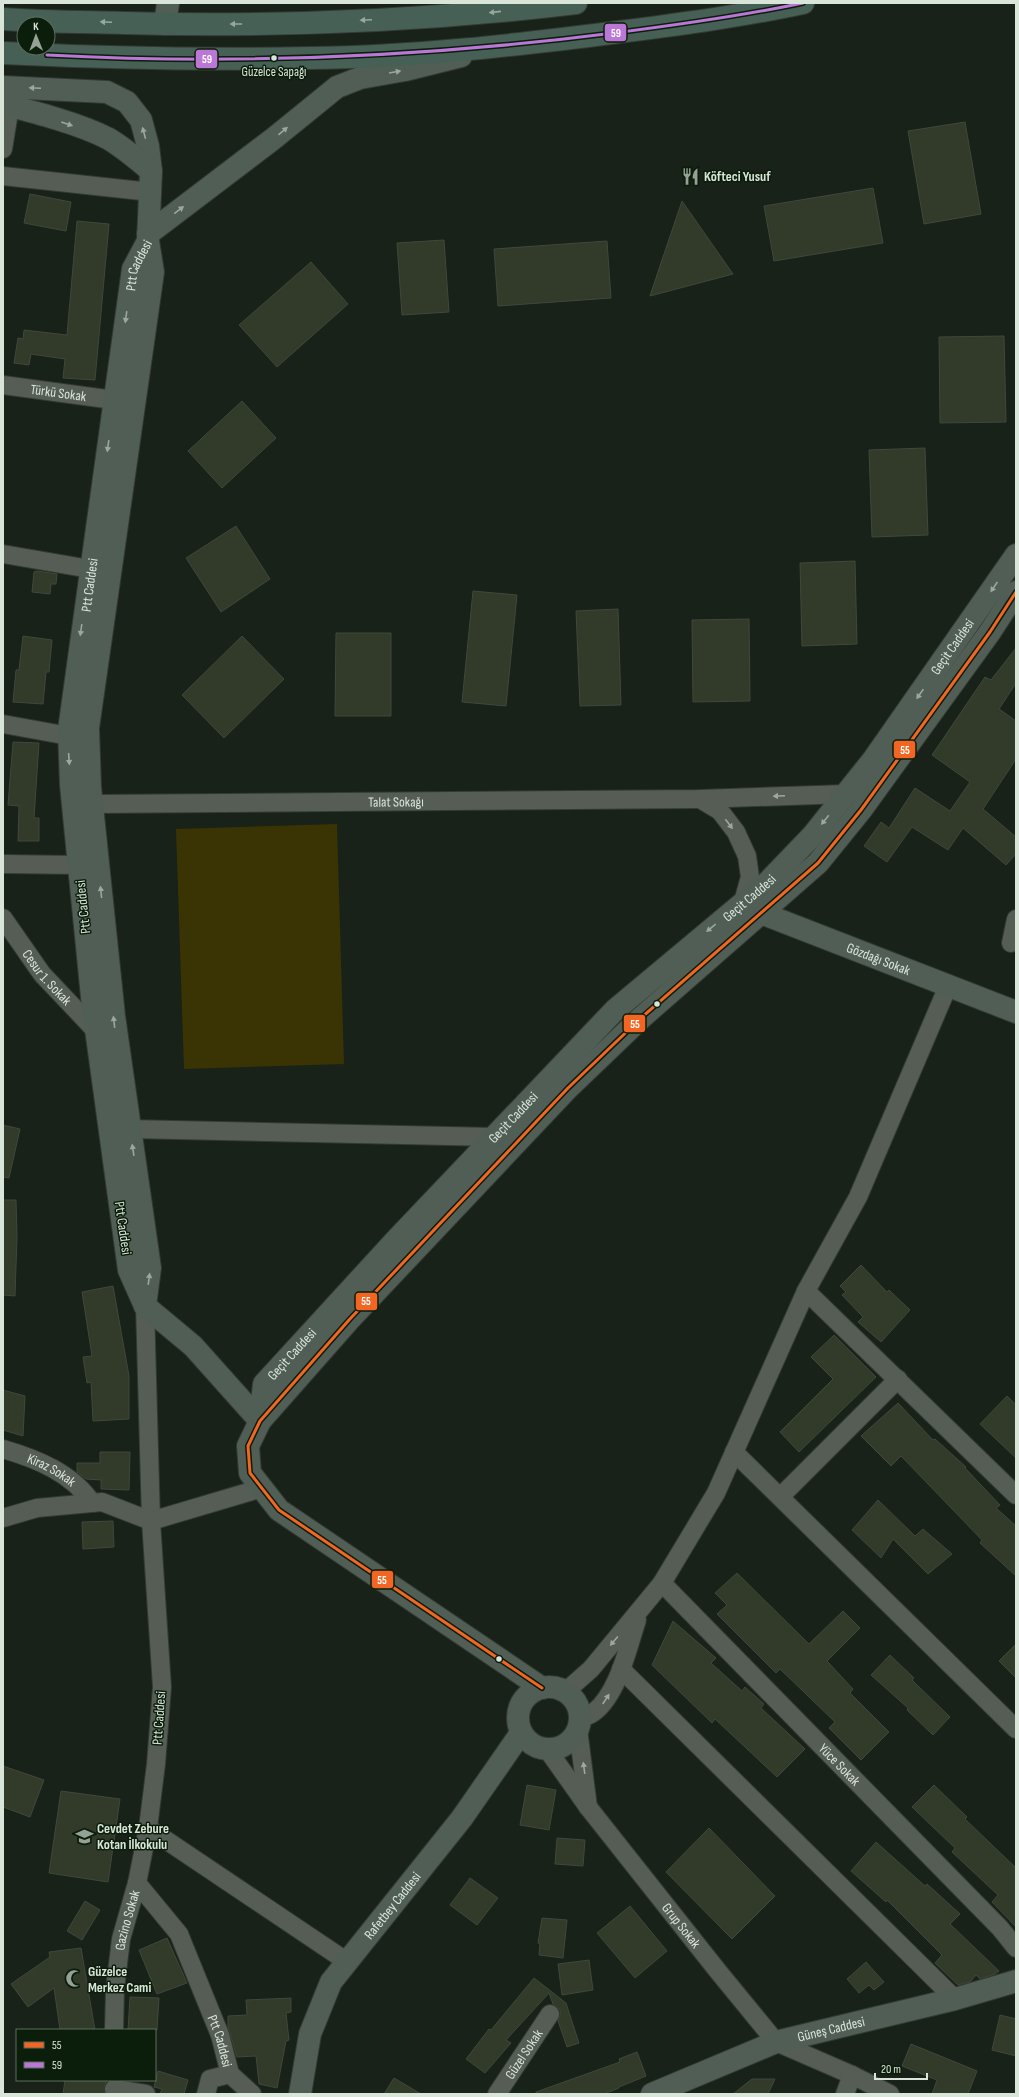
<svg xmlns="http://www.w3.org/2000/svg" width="1019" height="2097" viewBox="0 0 1019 2097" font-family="'Sofia Sans Condensed',sans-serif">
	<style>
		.green { fill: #3a3404 }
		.building { fill: #323a2a; stroke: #41473d }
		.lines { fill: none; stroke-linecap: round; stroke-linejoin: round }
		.street-casing { stroke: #333a33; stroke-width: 20 }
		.secondary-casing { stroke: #333a33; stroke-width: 24 }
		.highway-casing { stroke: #333a33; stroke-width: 24 }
		.street { stroke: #555d55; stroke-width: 18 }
		.secondary { stroke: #515e55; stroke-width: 22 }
		.highway { stroke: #476056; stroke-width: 22 }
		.bus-1-casing { stroke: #0b1d0b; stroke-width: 6 }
		.bus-2-casing { stroke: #0b1d0b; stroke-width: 6 }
		.bus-1 { stroke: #f26522; stroke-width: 3 }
		.bus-2 { stroke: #ba77d6; stroke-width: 3 }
		.oneway { fill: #97a99e }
		.oneway2 { fill: #9ca89e }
		.oneway3 { fill: #9ea89e }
		.bus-dot { fill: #d9e5d9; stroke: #0b1d0b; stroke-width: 1.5 }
		.labels { text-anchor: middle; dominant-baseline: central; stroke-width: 3; stroke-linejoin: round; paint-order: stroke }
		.bus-label { font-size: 13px; fill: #d9e5d9; stroke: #0b1d0b }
		.poi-label { font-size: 14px; font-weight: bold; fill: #d9e5d9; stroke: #0b1d0b; text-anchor: start }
		.street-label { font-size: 14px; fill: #d9e5d9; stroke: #0b1d0b }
		.line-badge { stroke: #0b1d0b; stroke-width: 1.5 }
		.badge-label { font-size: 11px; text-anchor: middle; font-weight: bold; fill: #fff }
	</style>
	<rect width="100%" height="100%" fill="#182218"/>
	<!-- green -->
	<path class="green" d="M337,824l7,240 -160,5 -8,-240z"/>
	<!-- building -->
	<path class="building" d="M965,122l16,92 -57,10 -16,-93z
		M873,188l10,55 -109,18 -10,-55z
		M30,194l41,8 -5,29 -42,-8z
		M682,201l51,73 -83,22 12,-36z
		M77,221l32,3 -14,156 -32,-2 2,-19 -34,-5 -2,11 -15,-2 4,-25 5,1 1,-9 43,5z
		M444,240l5,72 -47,3 -5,-72z
		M607,241l4,57 -113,8 -4,-57z
		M311,262l37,42 -71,63 -38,-42z
		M1004,336l2,86 -66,1 -1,-86z
		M242,401l34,37 -54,50 -34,-37z
		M925,448l3,87 -56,2 -3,-87z
		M236,526l34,53 -49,33 -35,-54z
		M855,561l2,83 -55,2 -2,-83z
		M37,571l20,3 -1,10h-5l-1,10 -18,-2 2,-20z
		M473,591l44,4 -11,111 -44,-4z
		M618,609l3,96 -41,1 -4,-95z
		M749,619l1,82 -57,1 -1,-82z
		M336,633h55v83h-56z
		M23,636l29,4 -3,32h-3l-3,32 -30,-2 3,-32h3z
		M242,636l42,43 -60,59 -42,-43z
		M1016,648v35l-17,26 17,12v38l-33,50 33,28v17l-10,11 -43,-37 -15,22 -36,-23 -25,35 -23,-16 17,-24 8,6 26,-40 35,23 20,-29 -38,-27 53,-78 6,3z
		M13,742l26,1 -5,75h5v23h-21l1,-35 -11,-1z
		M3,1125l17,4 -11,49 -6,-1z
		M3,1200h13l1,37 -2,59 -12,-1z
		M861,1265l26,27 2,-2 21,20 -29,32 -23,-20 5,-5 -21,-22 4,-3 -6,-6z
		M113,1286l16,90v43l-36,2 -2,-39 -4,1 -4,-26 9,-1 -10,-64z
		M834,1335l42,42 -77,75 -19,-20 53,-53 -22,-22z
		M3,1390l22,6 -2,40 -20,-6z
		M1007,1396l9,9v53l-36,-34z
		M898,1403l35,37 2,-1 31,28 -1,1 35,37 -4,3 20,18v50l-36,-33 2,-3 -81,-84 -10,10 -30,-30z
		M100,1452h30l-1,38 -28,-1v-9l-15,-1 -9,-7v-9h23z
		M878,1500l37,36 8,-7 29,25 -24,20 -35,-35 -12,19 -29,-28z
		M113,1521l1,26 -31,2 -1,-27z
		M737,1573l72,71 34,-33 17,17 -33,33 26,28 -3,4 39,39 -28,28 -32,-32 6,-6 -55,-53 -4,4 -59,-59 10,-9 -12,-12z
		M673,1621l43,37 -5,5 31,28 3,-4 19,17 -3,4 44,41 -28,28 -62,-58 -3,4 -60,-58z
		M1016,1644v34l-17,-17z
		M890,1655l24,23 -2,2 38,37 -17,18 -26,-25 1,-2 -37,-33z
		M3,1766l41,14 -14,37 -27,-10z
		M527,1785l29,5 -7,40 -29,-5z
		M934,1785l33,32 -2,2 51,49v59l-24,-25 6,-7 -46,-43 3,-4 -43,-41z
		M61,1791l59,8 -12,83 -59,-9z
		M709,1828l66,68 -43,43 -66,-67z
		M557,1838l28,2 -2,26 -28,-2z
		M876,1842l49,44 2,-2 33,30 -10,10 49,47 -4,3 -15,5 -4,-4 -6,7 -12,3 -23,-22 7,-8 -55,-55 -1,2 -35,-31z
		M470,1878l28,20 -21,27 -27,-20z
		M85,1901l15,9 -18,30 -15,-9z
		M630,1906l37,45 -32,27 -38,-45z
		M542,1918l25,2 -4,38 -24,-3 1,-11 -2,-1z
		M167,1938l20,45 -30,11 -18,-44z
		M81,1948l14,82h-35l-6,-42 -26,19 -17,-23 39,-27 -1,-5z
		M589,1960l4,30 -31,5 -4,-31z
		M866,1962l18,20 -10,8 -5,-5 -10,8 -12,-14z
		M534,1978l32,25 13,40 -12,4 -9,-26 2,-6v-5l-7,-6 -4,-11 -43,47 5,3 -26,30 -19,-14 23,-30 2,1z
		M130,1997l29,1 -2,32h-29z
		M291,1998v14l-5,1 3,27 -3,1 -9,47 -18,-4 -3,-28 -19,1 -9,-30v-11l19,-1 -1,-15z
		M1000,2015l16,4v37l-24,-6z
		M911,2044l66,27 -9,23h-36l5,-14 -35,-14z
		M637,2052l9,24 -27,11v1l-15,6h-68v-2l84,-30 -1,-3z
		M158,2071l30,9 -4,14h-24l2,-5 -8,-2z
		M394,2078l27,16h-37z
		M752,2079h23l-7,15h-35z
		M65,2080h42l-3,7 1,7h-42z"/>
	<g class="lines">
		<defs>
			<g id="street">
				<path d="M3,149l7,-43"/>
				<path d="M3,176l148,16"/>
				<path id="s1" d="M3,385l111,15"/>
				<path d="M3,554l87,15"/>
				<path d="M3,724l66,12"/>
				<path d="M700,799l20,12 16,21 11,24 3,21 -7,25"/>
				<path id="s2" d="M92,804l608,-5 146,-5"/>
				<path d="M3,864l76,1"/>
				<path id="s3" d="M3,918l39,56 54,57"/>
				<path d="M1011,943l5,-24"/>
				<path d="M130,1129l364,8"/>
				<path d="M806,1291l210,204"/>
				<path id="s4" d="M145,1306l6,215 11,166 -6,77 -8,64 -11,55 42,51 41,101 10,39 22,20"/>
				<path id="s5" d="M3,1449c34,10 69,24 89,54"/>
				<path d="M734,1452l282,277"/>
				<path d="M780,1497l118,-118"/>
				<path d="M3,1518l34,-10 65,-6 49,19 111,-33"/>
				<path id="s6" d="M662,1583l338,345 16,20"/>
				<path d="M621,1669l334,330"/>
				<path d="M565,1692l26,-23 71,-86 54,-90 90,-202 52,-94 90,-211"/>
				<path d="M580,1719c5,-2 10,-4 14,-7 24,-18 34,-65 43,-92"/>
				<path d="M578,1729l10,78"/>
				<path id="s7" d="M547,1749l41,58 129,163 59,72 76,33 38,19"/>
				<path d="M148,1828l198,133"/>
				<path id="s8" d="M114,2030l1,-41 6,-50 16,-56"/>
				<path d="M114,2089l32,5"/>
				<path d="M206,2094l4,-15 20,-5"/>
				<path id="s9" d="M497,2094l53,-80"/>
				<path d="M845,2094l7,-19"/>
			</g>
			<g id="secondary">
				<path d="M165,24l3,-21"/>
				<path id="s10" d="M3,87l104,5 20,10 14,18 7,26 3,25 -3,70 5,31 -65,456 2,59 24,229 36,252 -5,38 -16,-36 -36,-263 -22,-222 -2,-55 64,-461 15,-28"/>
				<path d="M3,104c31,8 78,20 106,35 15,9 28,20 42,32"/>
				<path d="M148,234l125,-95 64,-52 23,-9 45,-8 56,-14"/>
				<path id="s11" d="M749,906l12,7 255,99"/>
				<path d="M145,1306l48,40 67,75"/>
				<path id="s12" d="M260,1421l4,-37 132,-144 219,-230 152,-127 46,-48 60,-75 143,-205"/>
				<circle cx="549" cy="1718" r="31"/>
				<path d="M542,1688l-263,-178 -29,-37 -2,-27 12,-25 89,-101 219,-232 73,-70 177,-155 43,-53 129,-178 26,-40"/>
				<path id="s13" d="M300,2094l10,-60 21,-52 131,-164 59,-85"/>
				<path id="s14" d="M652,2094l124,-52 179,-43 61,-18"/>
			</g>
			<path id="highway" d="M3,19c40,3 81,3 121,4 151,4 302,-2 452,-20
				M3,53c102,5 205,7 307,5 103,-1 207,-13 309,-26 61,-8 123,-16 184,-29"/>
		</defs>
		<!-- street casing -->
		<use href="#street" class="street-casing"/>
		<!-- secondary casing -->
		<use href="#secondary" class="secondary-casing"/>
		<!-- highway casing -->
		<use href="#highway" class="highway-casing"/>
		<!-- street -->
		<use href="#street" class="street"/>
		<!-- secondary -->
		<use href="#secondary" class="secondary"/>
		<!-- highway -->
		<use href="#highway" class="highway"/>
		<defs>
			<path id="bus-1" d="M542,1688l-263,-178 -29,-37 -2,-27 12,-25 89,-101 219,-232 73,-70 177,-155 43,-53 129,-178 26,-40"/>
			<path id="bus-2" d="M47,55c190,10 379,2 567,-22 63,-8 127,-17 189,-30"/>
		</defs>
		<!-- bus-1 casing -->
		<use href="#bus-1" class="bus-1-casing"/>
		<!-- bus-2 casing -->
		<use href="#bus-2" class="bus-2-casing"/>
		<!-- bus-1 -->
		<use href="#bus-1" class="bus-1"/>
		<!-- bus-2 -->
		<use href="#bus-2" class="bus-2"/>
	</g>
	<!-- one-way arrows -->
	<defs><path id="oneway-solid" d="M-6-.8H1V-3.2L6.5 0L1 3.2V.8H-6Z"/></defs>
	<g class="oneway">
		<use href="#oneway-solid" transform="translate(495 12) rotate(174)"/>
		<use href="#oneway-solid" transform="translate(366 20) rotate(177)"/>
		<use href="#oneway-solid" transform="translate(106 22) rotate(-178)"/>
		<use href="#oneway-solid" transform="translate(236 24) rotate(-180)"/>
	</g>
	<g class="oneway2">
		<use href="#oneway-solid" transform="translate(395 72) rotate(-10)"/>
		<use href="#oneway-solid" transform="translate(35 88) rotate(-178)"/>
		<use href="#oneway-solid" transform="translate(67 124) rotate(19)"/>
		<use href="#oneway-solid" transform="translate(283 131) rotate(-40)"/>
		<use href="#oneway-solid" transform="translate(144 133) rotate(-105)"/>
		<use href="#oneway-solid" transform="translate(179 210) rotate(-37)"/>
		<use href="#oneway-solid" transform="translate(126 317) rotate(98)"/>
		<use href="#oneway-solid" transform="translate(108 446) rotate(98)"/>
		<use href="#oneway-solid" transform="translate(994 587) rotate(124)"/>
		<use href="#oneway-solid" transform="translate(81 630) rotate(98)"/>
		<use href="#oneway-solid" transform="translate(920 694) rotate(125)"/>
		<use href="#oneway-solid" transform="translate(69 759) rotate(86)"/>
		<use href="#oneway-solid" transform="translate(825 820) rotate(129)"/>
		<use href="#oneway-solid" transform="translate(101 892) rotate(-96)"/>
		<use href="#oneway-solid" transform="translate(711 928) rotate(141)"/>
		<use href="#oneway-solid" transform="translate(114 1022) rotate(-97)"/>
		<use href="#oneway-solid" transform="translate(133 1150) rotate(-99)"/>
		<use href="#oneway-solid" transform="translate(149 1279) rotate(-82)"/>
	</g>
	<g class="oneway3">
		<use href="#oneway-solid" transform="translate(779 796) rotate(178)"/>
		<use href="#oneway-solid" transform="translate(729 824) rotate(53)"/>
		<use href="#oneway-solid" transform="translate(614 1641) rotate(130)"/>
		<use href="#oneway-solid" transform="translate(606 1699) rotate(-57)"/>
		<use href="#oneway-solid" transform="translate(584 1768) rotate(-98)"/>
	</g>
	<!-- icons -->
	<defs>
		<symbol id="restaurant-bare" viewBox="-9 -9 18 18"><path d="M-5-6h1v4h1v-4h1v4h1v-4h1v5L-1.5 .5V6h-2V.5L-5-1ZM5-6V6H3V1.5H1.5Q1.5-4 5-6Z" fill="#95a195" stroke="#0b1d0b" stroke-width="2.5" paint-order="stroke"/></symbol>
		<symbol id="school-bare" viewBox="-9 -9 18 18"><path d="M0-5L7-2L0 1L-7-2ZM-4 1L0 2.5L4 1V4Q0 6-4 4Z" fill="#95a195" stroke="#0b1d0b" stroke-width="2.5" paint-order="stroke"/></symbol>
		<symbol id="mosque-bare" viewBox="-9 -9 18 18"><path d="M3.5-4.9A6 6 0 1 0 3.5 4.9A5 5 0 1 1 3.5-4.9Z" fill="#95a195" stroke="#0b1d0b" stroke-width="2.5" paint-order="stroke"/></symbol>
	</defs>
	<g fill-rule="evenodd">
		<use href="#restaurant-bare" x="678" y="164" width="25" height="25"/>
		<use href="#school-bare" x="72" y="1824" width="25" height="25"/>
		<use href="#mosque-bare" x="62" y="1966" width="25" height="25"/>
	</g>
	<!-- markers -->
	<g class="bus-dot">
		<circle cx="274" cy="58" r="3.5"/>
		<circle cx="657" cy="1004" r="3.5"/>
		<circle cx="499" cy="1659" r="3.5"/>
	</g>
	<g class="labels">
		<!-- bus labels -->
		<g class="bus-label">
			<text x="274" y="72">Güzelce Sapağı</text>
		</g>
		<!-- poi labels -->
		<g class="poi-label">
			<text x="704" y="176">Köfteci Yusuf</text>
			<text x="97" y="1828">Cevdet Zebure<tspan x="97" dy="16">Kotan İlkokulu</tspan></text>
			<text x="88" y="1971">Güzelce<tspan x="88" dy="16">Merkez Cami</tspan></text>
		</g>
		<!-- street labels -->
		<g class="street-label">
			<text stroke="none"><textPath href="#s10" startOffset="2399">Ptt Caddesi</textPath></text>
			<text stroke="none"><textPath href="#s1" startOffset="56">Türkü Sokak</textPath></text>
			<text stroke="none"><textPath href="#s10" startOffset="2075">Ptt Caddesi</textPath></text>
			<text stroke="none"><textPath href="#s12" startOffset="1049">Geçit Caddesi</textPath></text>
			<text stroke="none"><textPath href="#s2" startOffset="304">Talat Sokağı</textPath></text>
			<text stroke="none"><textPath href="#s12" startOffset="725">Geçit Caddesi</textPath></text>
			<text transform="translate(83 907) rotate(-96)">Ptt Caddesi</text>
			<text stroke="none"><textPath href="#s11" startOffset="140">Gözdağı Sokak</textPath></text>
			<text stroke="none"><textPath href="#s3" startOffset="74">Cesur 1. Sokak</textPath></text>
			<text stroke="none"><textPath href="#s12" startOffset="402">Geçit Caddesi</textPath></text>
			<text transform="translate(123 1228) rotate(82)">Ptt Caddesi</text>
			<text stroke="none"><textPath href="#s12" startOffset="78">Geçit Caddesi</textPath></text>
			<text stroke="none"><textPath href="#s5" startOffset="53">Kiraz Sokak</textPath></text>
			<text transform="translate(159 1718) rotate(-86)">Ptt Caddesi</text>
			<text stroke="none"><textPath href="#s6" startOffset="254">Yüce Sokak</textPath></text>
			<text stroke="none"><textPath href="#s13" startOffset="215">Rafetbey Caddesi</textPath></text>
			<text stroke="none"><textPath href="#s8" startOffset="111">Gazino Sokak</textPath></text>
			<text stroke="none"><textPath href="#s7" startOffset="222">Grup Sokak</textPath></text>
			<text stroke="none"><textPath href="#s14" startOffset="191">Güneş Caddesi</textPath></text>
			<text stroke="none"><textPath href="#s4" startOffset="760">Ptt Caddesi</textPath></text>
			<text stroke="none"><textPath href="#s9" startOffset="48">Güzel Sokak</textPath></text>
		</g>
	</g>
	<g class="line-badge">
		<rect x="604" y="23" width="23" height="19" rx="4" fill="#ba77d6"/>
		<rect x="195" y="49" width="23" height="20" rx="4" fill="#ba77d6"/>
		<rect x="893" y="740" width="23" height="19" rx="4" fill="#f26522"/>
		<rect x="623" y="1014" width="23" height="19" rx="4" fill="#f26522"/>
		<rect x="355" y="1292" width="23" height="19" rx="4" fill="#f26522"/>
		<rect x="371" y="1570" width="23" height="19" rx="4" fill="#f26522"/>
	</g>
	<g class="badge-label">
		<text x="616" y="37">59</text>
		<text x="207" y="63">59</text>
		<text x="905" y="754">55</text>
		<text x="635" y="1028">55</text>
		<text x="366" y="1305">55</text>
		<text x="382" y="1584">55</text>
	</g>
	<!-- border -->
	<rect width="1019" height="2097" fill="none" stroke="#d9e5d9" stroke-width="8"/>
	<!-- legend -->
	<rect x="16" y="2029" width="140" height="52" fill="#0b1d0b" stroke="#5d6d5d"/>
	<rect x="24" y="2042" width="20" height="6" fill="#f26522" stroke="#5d6d5d"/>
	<text x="52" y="2049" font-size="12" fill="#d9e5d9">55</text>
	<rect x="24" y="2062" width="20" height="6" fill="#ba77d6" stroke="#5d6d5d"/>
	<text x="52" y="2069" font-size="12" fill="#d9e5d9">59</text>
	<!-- north arrow -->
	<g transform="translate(36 36) rotate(359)"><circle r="19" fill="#0b1d0b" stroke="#5d6d5d"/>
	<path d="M0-3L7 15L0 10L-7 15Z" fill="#95a195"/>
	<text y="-6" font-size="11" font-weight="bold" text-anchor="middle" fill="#d9e5d9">K</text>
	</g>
	<!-- scale -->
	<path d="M875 2073v6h52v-6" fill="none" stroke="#d9e5d9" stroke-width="2"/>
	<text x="881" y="2073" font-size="12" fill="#d9e5d9" stroke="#0b1d0b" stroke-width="3" paint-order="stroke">20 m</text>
</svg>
